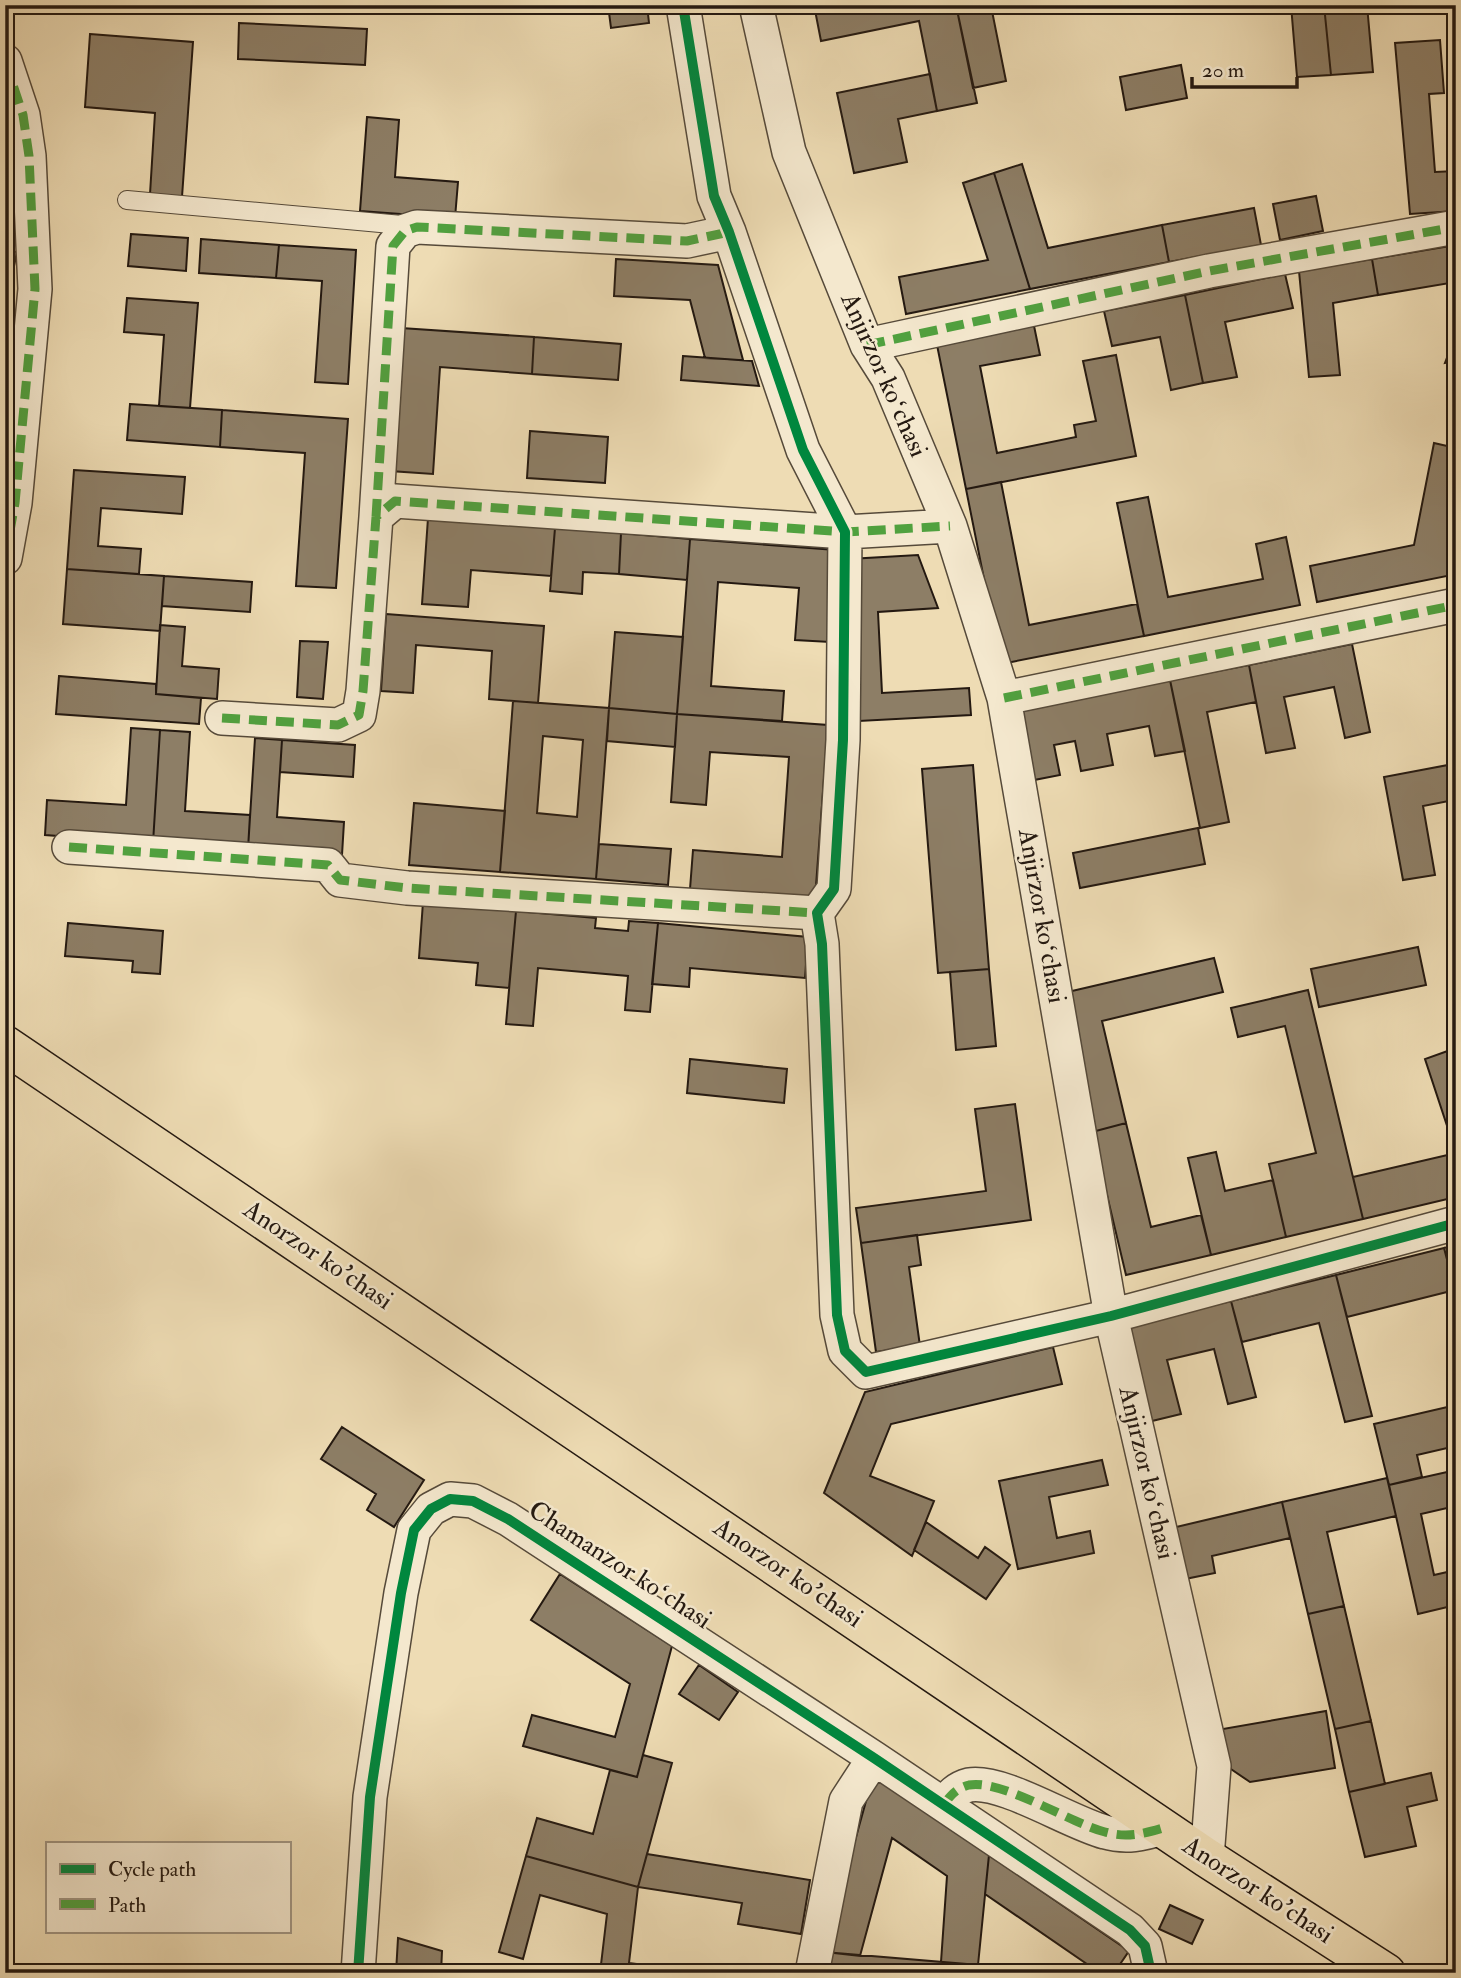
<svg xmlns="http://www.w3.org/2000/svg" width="1461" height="1978" viewBox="0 0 1461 1978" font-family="'IM FELL Double Pica',serif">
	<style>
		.building { fill: #8d7e66; stroke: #241911; stroke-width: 2; fill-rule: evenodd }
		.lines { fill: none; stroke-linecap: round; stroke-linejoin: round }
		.lane-casing { stroke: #564a3a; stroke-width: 20 }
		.street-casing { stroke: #564a3a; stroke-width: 36 }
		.primary-casing { stroke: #241911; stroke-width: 41 }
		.lane { stroke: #f4e8ce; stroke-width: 18 }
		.street { stroke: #f4e8ce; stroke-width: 33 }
		.primary { stroke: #eedcb4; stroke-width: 38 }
		.quiet { stroke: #50a13f; stroke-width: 9; stroke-dasharray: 18 9; stroke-linecap: butt }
		.cycleway-casing { stroke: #f4e8ce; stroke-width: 15 }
		.cycleway { stroke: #00873e; stroke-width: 10 }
		.labels { text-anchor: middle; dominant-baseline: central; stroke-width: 5; stroke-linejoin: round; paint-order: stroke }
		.street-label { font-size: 26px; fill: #241911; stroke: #f4e8ce }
	</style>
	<rect width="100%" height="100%" fill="#eedcb4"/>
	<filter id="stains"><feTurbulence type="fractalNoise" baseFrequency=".00286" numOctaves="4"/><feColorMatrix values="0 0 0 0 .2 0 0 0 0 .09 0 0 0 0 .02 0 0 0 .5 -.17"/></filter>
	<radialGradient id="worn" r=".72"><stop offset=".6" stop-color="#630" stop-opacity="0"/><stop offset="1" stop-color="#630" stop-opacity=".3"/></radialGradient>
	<!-- building -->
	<path class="building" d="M608,5h39l2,18 -38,5z
		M814,5h142l21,98 -40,8 -18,-90 -98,20z
		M956,5h39l-4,1 15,75 -33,7z
		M1291,5h33l7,70 -34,2z
		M1324,5h43l6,67 -42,3z
		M239,23l128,6 -2,36 -127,-6z
		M90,34l103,8 -11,155 -32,-3 5,-81 -70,-6z
		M1440,40l4,53 -15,1 6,78 21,-1v40l-46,3 -15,-171z
		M1181,65l6,33 -61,12 -6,-33z
		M930,74l7,37 -39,8 9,43 -53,11 -17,-80z
		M5,111l8,5v38l-8,-4z
		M367,117l32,3 -4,57 63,5 -3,36 -95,-7z
		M1022,164l26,84 114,-23 7,37 -139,27 -36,-116z
		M994,173l36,116 -124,25 -7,-37 89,-17 -25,-77z
		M1316,196l7,35 -43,9 -7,-36z
		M1254,208l7,37 -92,17 -7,-37z
		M131,234l57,4 -2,33 -58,-5z
		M201,239l78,6 -3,33 -77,-5z
		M279,245l77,5 -8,134 -33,-2 7,-101 -46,-3z
		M1456,245v37l-78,13 -6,-36z
		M5,250l12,2 -6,28 -6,-2z
		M616,259l102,6 25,95 -38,-2 -15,-58 -76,-4z
		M1372,259l6,36 -45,8 7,72 -31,2 -10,-106z
		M1285,274l8,34 -68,14 12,55 -34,6 -18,-88z
		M1185,295l18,88 -32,7 -11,-53 -48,9 -8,-35z
		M127,298l71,5 -8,105 -31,-2 5,-71 -40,-3z
		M1033,321l7,34 -60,11 17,87 79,-16 -2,-12 22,-4 -13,-60 33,-6 20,101 -170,33 -30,-149z
		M401,328l133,9 -2,37 -92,-7 -7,107 -43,-3z
		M1456,334v27l-11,2z
		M534,337l87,7 -3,36 -86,-6z
		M683,356l69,5 7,25 -78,-6z
		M130,404l92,6 -2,37 -93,-7z
		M222,410l126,9 -12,169 -40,-2 9,-133 -85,-6z
		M530,431l78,6 -3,46 -78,-5z
		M1434,443l22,5v84l-9,44 -130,26 -7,-36 104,-21z
		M74,470l111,7 -3,37 -81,-6 -3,38 43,3 -2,25 -72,-5z
		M1001,482l28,143 108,-21 7,32 -143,28 -35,-175z
		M1148,497l20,100 95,-18 -7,-35 30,-7 14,68 -156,31 -27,-133z
		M428,518l127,10 -4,48 -80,-6 -3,37 -46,-3z
		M555,528l66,5 -2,41 -36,-2 -1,22 -32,-3z
		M621,533l69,6 -3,41 -68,-6z
		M690,539l146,11 -6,92 -35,-2 4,-52 -81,-6 -7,104 73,5 -2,30 -105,-7z
		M918,555l20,53 -60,4 4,81 87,-5 2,27 -112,6 -10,-162z
		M67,569l97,7 -4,55 -97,-7z
		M164,576l88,6 -2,30 -88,-6z
		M386,614l158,12 -6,77 -49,-4 3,-48 -76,-6 -3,48 -32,-2z
		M160,625l25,2 -3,39 37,3 -2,30 -61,-5z
		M615,632l68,5 -6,77 -68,-6z
		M300,641l28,1 -5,57 -26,-2z
		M1352,644l18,88 -25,6 -11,-51 -50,10 11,51 -29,5 -17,-88z
		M1249,665l7,37 -49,10 22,110 -29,6 -30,-148z
		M59,676l97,8v10l45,4 -2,26 -143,-10z
		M1170,680l15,71 -30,5 -6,-30 -42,8 6,31 -32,6 -6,-30 -21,4 6,30 -31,6 -14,-70z
		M513,701l96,7 -13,171 -96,-7zM543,736l40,4 -6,77 -40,-4z
		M609,708l68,6 -2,33 -68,-6z
		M677,714l151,11 -13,174 -125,-10 3,-39 89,7 7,-100 -79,-5 -4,53 -35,-3z
		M131,728l29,2 -7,113 -108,-8 2,-35 79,5z
		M160,730l30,2 -5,79 65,4 -2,34 -95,-6z
		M255,738l27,2 -5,77 67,5 -2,33 -94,-6z
		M282,740l73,5 -2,32 -73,-5z
		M973,765l16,204 -51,4 -16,-204z
		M1448,765l6,35 -31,6 12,69 -32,5 -19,-103z
		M414,803l91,8 -5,61 -91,-7z
		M1198,828l7,36 -125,24 -7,-35z
		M599,844l72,5 -3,36 -72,-6z
		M423,902l93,9 -7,77 -33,-3 2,-22 -59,-5z
		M516,911l80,7 -1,10 33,3 1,-10 29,2 -8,89 -25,-2 3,-34 -90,-8 -5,58 -27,-2z
		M68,923l95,8 -3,43 -28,-2 1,-11 -68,-5z
		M658,923l150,14 -3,41 -115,-10 -1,19 -37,-3z
		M1418,947l8,38 -107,22 -8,-38z
		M1214,958l9,34 -121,29 24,102 -34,9 -33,-138z
		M989,969l7,77 -40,4 -6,-78z
		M1308,990l55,229 -77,18 -17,-73 47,-11 -31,-127 -47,11 -7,-29z
		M1456,1048v105l-31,-94z
		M690,1059l97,10 -3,34 -97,-10z
		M1015,1104l16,116 -170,23 -5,-35 130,-17 -11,-82z
		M1126,1123l25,104 50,-12 10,40 -85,20 -34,-143z
		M1216,1152l9,39 48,-11 13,57 -75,18 -23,-97z
		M1456,1153v44l-93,22 -10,-42z
		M917,1235l4,30 -12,2 11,79 -44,6 -15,-109z
		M1456,1245v45h-1l-11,-42z
		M1444,1248l11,42 -108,27 -11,-42z
		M1336,1275l36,141 -27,6 -26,-99 -77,19 -11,-41z
		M1231,1301l25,96 -28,7 -14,-55 -47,11 14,54 -29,7 -24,-95z
		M1053,1347l9,37 -171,40 -21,52 64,25 -22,55 -88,-63 41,-101z
		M1456,1405v41l-39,9 5,22 -33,8 -15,-61z
		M342,1427l82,53 -30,47 -27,-17 9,-16 -55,-35z
		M1102,1460l6,25 -59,12 8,41 33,-7 4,22 -76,16 -19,-88z
		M1456,1470v36l-35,8 13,61 22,-5v35l-38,9 -29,-129z
		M1387,1478l9,38 -69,16 17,74 -36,8 -26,-112z
		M1282,1502l8,36 -78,18 3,17 -30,6 -13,-51z
		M926,1522l52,36 7,-11 25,18 -24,34 -72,-49z
		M560,1574l112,72 -35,131 -114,-31 9,-31 83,22 15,-53 -99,-64z
		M1344,1606l27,115 -36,8 -27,-115z
		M699,1665l39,27 -19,28 -40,-26z
		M1326,1711l9,57 -85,14 -28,-19 -5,-33z
		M1371,1721l14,63 -36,8 -14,-63z
		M643,1755l29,8 -34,124 -112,-31 11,-38 56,16 17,-64 27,7z
		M1431,1773l6,27 -30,7 9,39 -51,11 -16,-65z
		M873,1776l116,79 -11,110 -37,-3 6,-86 -55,-38 -32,118 -36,-4z
		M647,1854l163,26 -9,54 -63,-10 4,-21 -104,-16z
		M989,1855l140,96 -15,22h-14l-115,-79z
		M526,1856l112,31 -9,76 30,4v6h-59l7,-59 -67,-19 -17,64 -24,-7z
		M1170,1905l33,15 -11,24 -33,-15z
		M398,1938l44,13 -1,22h-45z
		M824,1952l154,13 -1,8h-154z
		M1160,1967l55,5v1h-55z"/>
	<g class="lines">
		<defs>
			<path id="lane" d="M127,200l286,26"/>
			<path id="street" d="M683,5l31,191 15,36 74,218 42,82 -2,208 -9,149 -17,24 5,31 15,371 8,36 21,21 245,-56 345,-93
				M756,5l33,147 78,193 21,33 62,148 54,172 107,618 103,450 -7,92
				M5,61l18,54 6,41 6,133 -20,214 -10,55
				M867,345l342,-74 247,-44
				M376,517l17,-271 12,-15 12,-4 270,14 42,-9
				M1004,698l452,-93
				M222,718l116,7 21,-10 4,-24 13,-174 19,-16 450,31 105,-6
				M69,847l259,18 12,15 67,8 410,25
				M944,1804c7,-9 13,-16 25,-19 33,-6 101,38 136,47 21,6 38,2 58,-4
				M358,1973l12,-176 31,-204 13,-63 17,-21 19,-10 23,2 35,18 366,239 256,172 15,16 6,27
				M812,1973l34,-172 28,-43"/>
			<path id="primary" d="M5,1045l1202,813 179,115"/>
		</defs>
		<!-- lane casing -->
		<use href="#lane" class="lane-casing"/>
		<!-- street casing -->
		<use href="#street" class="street-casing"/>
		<!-- primary casing -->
		<use href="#primary" class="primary-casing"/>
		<!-- lane -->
		<use href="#lane" class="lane"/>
		<!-- street -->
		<use href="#street" class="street"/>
		<!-- primary -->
		<use href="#primary" class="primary"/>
		<!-- quiet -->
		<path class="quiet" d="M5,61l18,54 6,41 6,133 -20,214 -10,55
			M867,345l342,-74 247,-44
			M376,517l17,-271 12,-15 12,-4 270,14 42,-9
			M1004,698l452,-93
			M222,718l116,7 21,-10 4,-24 13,-174 19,-16 450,31 105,-6
			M69,847l259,18 12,15 67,8 410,25
			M944,1804c7,-9 13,-16 25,-19 33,-6 101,38 136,47 21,6 38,2 58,-4"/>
		<defs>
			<path id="cycleway" d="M683,5l31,191 15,36 74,218 42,82 -2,208 -9,149 -17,24 5,31 15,371 8,36 21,21 245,-56 345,-93
				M358,1973l12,-176 31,-204 13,-63 17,-21 19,-10 23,2 35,18 366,239 256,172 15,16 6,27"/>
		</defs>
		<!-- cycleway casing -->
		<use href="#cycleway" class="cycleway-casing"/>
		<!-- cycleway -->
		<use href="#cycleway" class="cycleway"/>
	</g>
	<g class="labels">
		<!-- street labels -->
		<g class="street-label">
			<text transform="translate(884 375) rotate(66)">Anjirzor koʻchasi</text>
			<text transform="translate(1042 916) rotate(80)">Anjirzor koʻchasi</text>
			<text transform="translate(318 1255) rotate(34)">Anorzor ko'chasi</text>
			<text transform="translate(1147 1473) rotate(77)">Anjirzor koʻchasi</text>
			<text transform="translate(620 1565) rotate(33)">Chamanzor koʻchasi</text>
			<text transform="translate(788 1573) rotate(34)">Anorzor ko'chasi</text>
			<text transform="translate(1258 1890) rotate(33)">Anorzor ko'chasi</text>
		</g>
	</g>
	<!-- margin -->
	<rect width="1461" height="1978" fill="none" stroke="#eedcb4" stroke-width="28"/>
	<rect x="7" y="7" width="1447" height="1964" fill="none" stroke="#241911" stroke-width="3.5"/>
	<rect x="14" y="14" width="1433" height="1950" fill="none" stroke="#241911" stroke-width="2"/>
	<!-- legend -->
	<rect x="46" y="1842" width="245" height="91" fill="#f4e8ce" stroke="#a19582" stroke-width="2"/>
	<rect x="60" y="1864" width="35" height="10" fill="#00873e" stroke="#a19582" stroke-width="2"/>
	<text x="108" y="1876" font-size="21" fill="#241911">Cycle path</text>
	<rect x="60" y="1899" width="35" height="10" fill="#50a13f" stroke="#a19582" stroke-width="2"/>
	<text x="108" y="1912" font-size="21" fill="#241911">Path</text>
	<!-- scale -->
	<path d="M1192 77v10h105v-10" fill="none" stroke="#241911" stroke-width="3.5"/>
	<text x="1202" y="77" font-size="21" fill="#241911" stroke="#f4e8ce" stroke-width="5" paint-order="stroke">20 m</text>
	<rect width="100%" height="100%" filter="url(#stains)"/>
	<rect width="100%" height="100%" fill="url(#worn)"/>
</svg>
